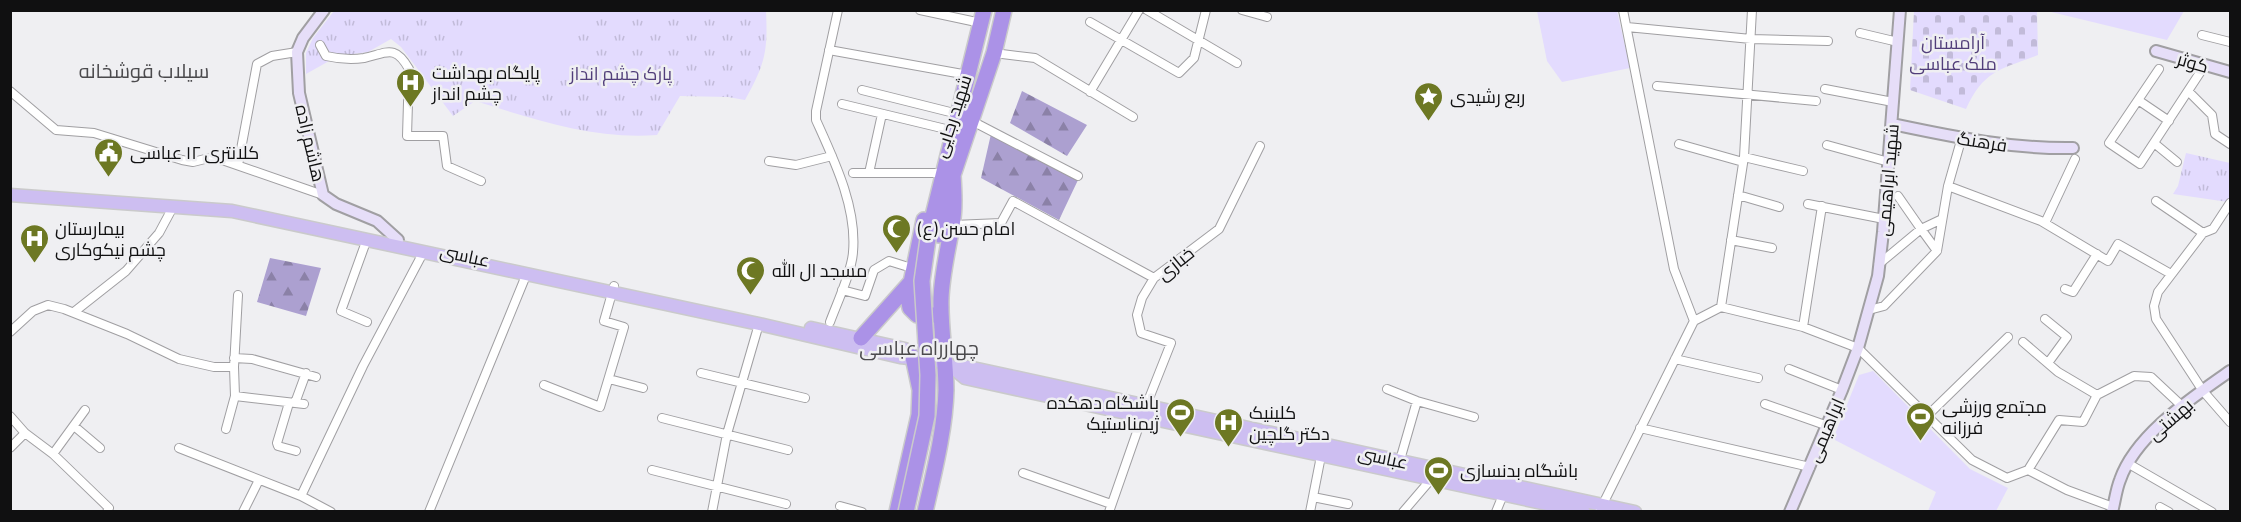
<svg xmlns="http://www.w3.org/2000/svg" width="2241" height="522" viewBox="0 0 2241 522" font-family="Barlow,Cairo,sans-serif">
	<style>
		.forest { fill: url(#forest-firs) }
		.cemetery { fill: url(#cemetery-stones) }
		.park { fill: url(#park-tufts) }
		.pitch { fill: #e3dbfe }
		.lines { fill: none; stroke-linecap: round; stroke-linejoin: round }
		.street-casing { stroke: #a09fa2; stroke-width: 10 }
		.secondary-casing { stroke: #a09fa2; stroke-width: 14 }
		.primary-casing { stroke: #cacacb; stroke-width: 15 }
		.highway-casing { stroke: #cacacb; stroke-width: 18 }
		.street { stroke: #fff; stroke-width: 8 }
		.secondary { stroke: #e6def8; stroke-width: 10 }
		.primary { stroke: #cdbef1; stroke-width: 12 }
		.highway { stroke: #ab92e7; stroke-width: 15 }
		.highway-bridge-casing { stroke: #cacacb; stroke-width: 18; stroke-linecap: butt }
		.highway-bridge { stroke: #ab92e7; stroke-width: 15 }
		.labels { text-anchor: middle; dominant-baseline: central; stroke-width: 5; stroke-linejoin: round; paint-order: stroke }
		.park-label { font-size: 18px; fill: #513e7a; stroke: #efeff2 }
		.street-label { font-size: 18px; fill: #101011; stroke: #efeff2 }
		.poi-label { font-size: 18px; fill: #101011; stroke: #efeff2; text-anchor: start }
		.neighbourhood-label { font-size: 20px; fill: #4b4a4d; stroke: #efeff2 }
	</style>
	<defs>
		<pattern id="forest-firs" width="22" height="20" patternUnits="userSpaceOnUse" patternTransform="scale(1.5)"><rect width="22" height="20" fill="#aca0d0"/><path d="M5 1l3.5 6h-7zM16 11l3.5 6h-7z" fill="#8b81a7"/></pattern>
		<pattern id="cemetery-stones" width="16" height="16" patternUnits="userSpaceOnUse" patternTransform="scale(1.5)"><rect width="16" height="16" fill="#e3dbfe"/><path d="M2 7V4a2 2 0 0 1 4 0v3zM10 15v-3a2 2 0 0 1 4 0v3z" fill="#c2bbd9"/></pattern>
		<pattern id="park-tufts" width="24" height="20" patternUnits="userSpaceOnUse" patternTransform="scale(1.5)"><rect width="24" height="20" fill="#e3dbfe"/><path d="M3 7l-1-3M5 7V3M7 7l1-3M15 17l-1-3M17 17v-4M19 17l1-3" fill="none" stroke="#c2bbd9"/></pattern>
	</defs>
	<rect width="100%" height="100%" fill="#efeff2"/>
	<!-- forest -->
	<path class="forest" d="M1022,91l65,34 -20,31 -57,-33z
		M991,134l87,46 -19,40 -78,-42z
		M270,258l51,10 -15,48 -49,-14z"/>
	<!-- cemetery -->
	<path class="cemetery" d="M1914,11h123l1,44c-38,15 -54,15 -72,54l-56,-19z"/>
	<!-- park -->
	<path class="park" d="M393,10l373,1c2,41 -1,53 -21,89l-17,-3 -48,-1 -23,39c-62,5 -123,-16 -182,-34l-22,15 -52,-69 -10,-8 -23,13 -30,4 -32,18v-21l7,-15 21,-27z
		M2186,153l44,10v34l-2,5 -55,-8 5,-8z"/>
	<!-- pitch -->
	<path class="pitch" d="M466,11h112v69l-112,-1z
		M1537,11h80l13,57 -68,14 -15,-21z
		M2047,11l137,-1v1l-17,29z
		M1873,371l97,98 38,19 -12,23h-68l8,-19 -103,-53 26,-64z"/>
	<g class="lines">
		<defs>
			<path id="street" d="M920,10l61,13
				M1147,10l90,53
				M1242,10l25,7
				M1623,10l51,259 20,52
				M1090,22l89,51 15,-15 12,-48
				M1627,27l124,12 77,2
				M1860,33l38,9
				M2202,35l28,7
				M320,45l6,11c13,3 25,4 38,2 23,-5 31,-14 45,11l-2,67h36l4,30 34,15
				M829,50l139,25
				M994,53l41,5 98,59
				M2159,69l-50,74 31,21 65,-99
				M1657,86l159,15
				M1825,89l68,13
				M862,90l96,24
				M10,91l46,39 38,3 88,27 11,2 16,-4 16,3 98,34
				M2188,91l24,24 3,19 15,10
				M1090,92l49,-82
				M2138,100l31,21
				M842,104l112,27
				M970,120l108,56
				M2154,143l23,19
				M1679,144l64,18
				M1827,145l62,17
				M1744,157l59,14
				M769,161l27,4 36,-9
				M238,165l19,-101 15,-8 25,-4
				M853,173h90
				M869,173l13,-59
				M1948,186l93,35 67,40 10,-17 53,30
				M1738,195l41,12
				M1898,196l23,33 21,-10
				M2156,201l47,32
				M2230,203l-17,26 -10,4 -45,59 -4,14 2,13 47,72 27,31
				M1808,204l76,15
				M2045,223l30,-64
				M953,225l48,-2 12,-22 141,77
				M367,239l-26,72 26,11
				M1731,240l41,8
				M1879,264l42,-35 16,22 11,-65 14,-49
				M2065,289l8,3 24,-38
				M842,290l23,6 9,-26 15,-9 26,8
				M1721,307l23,-150 8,-147
				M1869,310l15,-4 53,-55
				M74,312l52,-41 33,-38 14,-26
				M2045,319l22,18 -19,26
				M1694,321l27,-14 82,20 55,21 114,112 35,18 21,-8 39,20 46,17
				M830,322c7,-19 22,-51 23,-70 4,-45 -19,-92 -37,-132v-9l22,-101
				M1803,327l19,-121
				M10,332l23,-21 15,-6 16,4 63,25 52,25 35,8h20
				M2023,342l35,30 39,23
				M234,358l18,1 64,18
				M1675,359l83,19
				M1789,369l53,21
				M701,373l104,25
				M609,379l34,9
				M544,385l56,22 24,-80 -20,-6 10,-35
				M1387,389l30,12 57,16
				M235,396l69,8
				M289,403l-12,40 1,3 18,5
				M295,403l11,-30
				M1765,404l63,22
				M10,416l15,17 28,21 56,54 -2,4
				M1927,416l81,-79
				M662,418l126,32
				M74,426l26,22
				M1640,428l170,39
				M226,429l9,-33 -1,-29 4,-72
				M10,448l15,-15
				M179,448l122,48 30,16
				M53,454l32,-44
				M1400,460l17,-59
				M2129,464l83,48
				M652,470l134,34
				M2028,470l31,-50 24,2 14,-27 37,-19 17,1 32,30
				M1023,473l88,31
				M301,496l62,-130 61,-115
				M1313,497l35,7
				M840,506l22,6
				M2160,507l9,5
				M243,512l16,-32
				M429,512l98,-239
				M712,512l15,-78 32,-110
				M1109,512l37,-106 25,-63 -30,-10 -4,-18 5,-17 12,-20 65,-49 41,-83
				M1310,512l12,-61
				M1403,512l30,-35
				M1496,512l9,-22
				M1599,512l95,-191"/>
			<path id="secondary" d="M324,10l-21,28 -6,14 2,41 24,102 13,9 41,17 21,19
				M2156,51l74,21
				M1892,124c62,13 117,25 181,24
				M1790,512l52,-122 16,-42 20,-72 5,-44 17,-222
				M2112,512c3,-11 4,-22 8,-32 16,-46 72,-82 110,-109"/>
			<path id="primary" d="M10,195l222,16 527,113 141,33 46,5 19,16 619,134
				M811,328l94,21 7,7
				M954,368l14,-1 667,145"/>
			<path id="highway" d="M924,220l-16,77 2,11 7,7h18
				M929,232l55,-222
				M939,235l14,-60 41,-122 10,-43
				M861,338l50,-56
				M897,512l22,-97 1,-25 -7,-33
				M925,512c9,-40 20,-82 21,-122 0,-31 -6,-62 -5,-92 1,-25 7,-48 11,-73 3,-16 2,-33 1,-50"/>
		</defs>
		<!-- street casing -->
		<use href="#street" class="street-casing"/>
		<!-- secondary casing -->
		<use href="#secondary" class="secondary-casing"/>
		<!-- primary casing -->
		<use href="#primary" class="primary-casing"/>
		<!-- highway casing -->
		<use href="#highway" class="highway-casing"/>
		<!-- street -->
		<use href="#street" class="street"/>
		<!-- secondary -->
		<use href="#secondary" class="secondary"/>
		<!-- primary -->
		<use href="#primary" class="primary"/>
		<!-- highway -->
		<use href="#highway" class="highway"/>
		<defs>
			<path id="highway-bridge" d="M906,512l21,-96 1,-41 -6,-94 7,-49"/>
		</defs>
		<!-- highway-bridge casing -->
		<use href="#highway-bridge" class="highway-bridge-casing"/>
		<!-- highway-bridge -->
		<use href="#highway-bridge" class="highway-bridge"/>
	</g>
	<!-- icons -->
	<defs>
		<symbol id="hospital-pin" viewBox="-11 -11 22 30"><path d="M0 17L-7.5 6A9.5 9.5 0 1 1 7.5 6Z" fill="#6d7823" stroke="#efeff2"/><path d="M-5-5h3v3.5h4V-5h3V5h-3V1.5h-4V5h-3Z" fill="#fff"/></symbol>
		<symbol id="sight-pin" viewBox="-11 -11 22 30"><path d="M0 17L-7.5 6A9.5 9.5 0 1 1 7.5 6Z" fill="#6d7823" stroke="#efeff2"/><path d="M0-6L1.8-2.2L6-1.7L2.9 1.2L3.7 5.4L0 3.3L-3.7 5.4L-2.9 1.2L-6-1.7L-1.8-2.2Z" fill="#fff"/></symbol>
		<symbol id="civic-pin" viewBox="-11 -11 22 30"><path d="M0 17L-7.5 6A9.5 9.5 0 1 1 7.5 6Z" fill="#6d7823" stroke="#efeff2"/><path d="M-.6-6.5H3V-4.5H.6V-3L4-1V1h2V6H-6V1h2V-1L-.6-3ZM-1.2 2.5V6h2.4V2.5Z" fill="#fff"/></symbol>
		<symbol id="mosque-pin" viewBox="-11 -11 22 30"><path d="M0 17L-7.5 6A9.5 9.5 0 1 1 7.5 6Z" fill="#6d7823" stroke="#efeff2"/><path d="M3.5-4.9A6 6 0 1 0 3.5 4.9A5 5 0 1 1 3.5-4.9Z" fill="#fff"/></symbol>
		<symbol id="stadium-pin" viewBox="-11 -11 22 30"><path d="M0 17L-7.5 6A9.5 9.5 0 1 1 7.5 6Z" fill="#6d7823" stroke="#efeff2"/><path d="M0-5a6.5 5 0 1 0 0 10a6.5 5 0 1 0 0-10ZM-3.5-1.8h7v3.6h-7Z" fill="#fff"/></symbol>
	</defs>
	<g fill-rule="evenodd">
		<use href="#hospital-pin" x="394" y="66" width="33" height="45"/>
		<use href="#sight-pin" x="1412" y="80" width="33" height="45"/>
		<use href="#civic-pin" x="92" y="136" width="33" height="45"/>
		<use href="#mosque-pin" x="880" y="212" width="33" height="45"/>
		<use href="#hospital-pin" x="18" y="222" width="33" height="45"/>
		<use href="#mosque-pin" x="734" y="254" width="33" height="45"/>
		<use href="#stadium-pin" x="1164" y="396" width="33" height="45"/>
		<use href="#stadium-pin" x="1904" y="400" width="33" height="45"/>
		<use href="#hospital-pin" x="1212" y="406" width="33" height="45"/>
		<use href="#stadium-pin" x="1422" y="454" width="33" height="45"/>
	</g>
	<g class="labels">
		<!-- park labels -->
		<g class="park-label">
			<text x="1953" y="42">آرامستان<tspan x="1953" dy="21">ملک عباسی</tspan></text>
			<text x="621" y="73">پارک چشم انداز</text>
		</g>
		<!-- street labels -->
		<g class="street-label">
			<text transform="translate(2193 62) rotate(16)">کوثر</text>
			<text transform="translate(952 116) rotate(-72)">شهید رجایی</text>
			<text transform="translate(1982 141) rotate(9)">فرهنگ</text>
			<text transform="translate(311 143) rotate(77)">هاشم زاده</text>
			<text transform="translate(1887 180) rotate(-85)">شهید ابراهیمی</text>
			<text transform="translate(465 255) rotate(12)">عباسى</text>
			<text transform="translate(1175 263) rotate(-39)">خبازی</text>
			<text transform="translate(2170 419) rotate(-41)">بهشتی</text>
			<text transform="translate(1825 430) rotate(-67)">ابراهیمی</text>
			<text transform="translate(1383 457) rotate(12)">عباسى</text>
		</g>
		<!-- poi labels -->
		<g class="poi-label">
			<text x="432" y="72">پایگاه بهداشت<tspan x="432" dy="21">چشم انداز</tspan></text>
			<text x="1450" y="96">ربع رشیدی</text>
			<text x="130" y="152">کلانتری ۱۲ عباسی</text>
			<text x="55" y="228">بیمارستان<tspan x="55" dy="21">چشم نیکوکاری</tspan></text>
			<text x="918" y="228">امام حسن (ع)</text>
			<text x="772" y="270">مسجد ال الله</text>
			<text x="1159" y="402" text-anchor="end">باشگاه دهکده<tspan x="1159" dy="21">ژیمناستیک</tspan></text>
			<text x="1942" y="406">مجتمع ورزشی<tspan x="1942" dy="21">فرزانه</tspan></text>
			<text x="1249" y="412">کلینیک<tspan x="1249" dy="21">دکتر گلچین</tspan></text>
			<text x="1460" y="470">باشگاه بدنسازی</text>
		</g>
		<!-- neighbourhood labels -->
		<g class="neighbourhood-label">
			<text x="144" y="70">سیلاب قوشخانه</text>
			<text x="919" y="347">چهارراه عباسی</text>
		</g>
	</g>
	<!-- border -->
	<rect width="2241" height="522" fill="none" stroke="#101011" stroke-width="24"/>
</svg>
